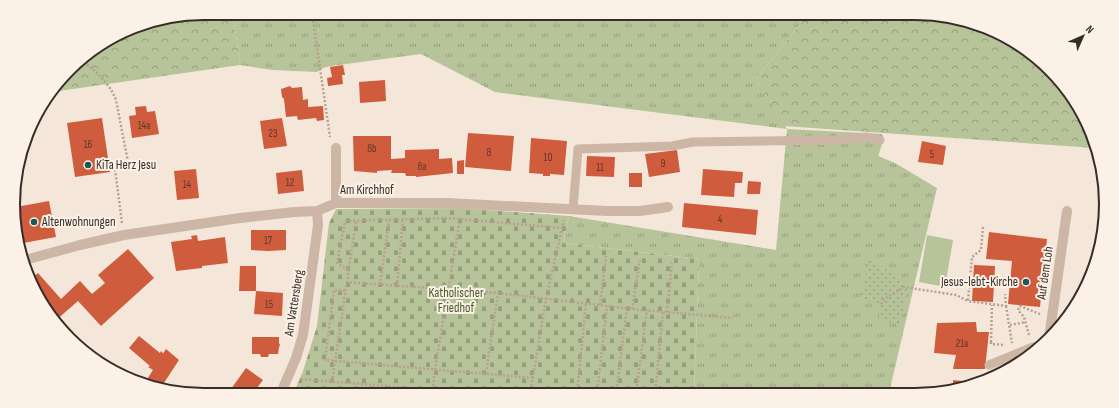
<svg xmlns="http://www.w3.org/2000/svg" width="1119" height="408" viewBox="0 0 1119 408" font-family="'Sofia Sans Condensed',sans-serif">
	<style>
		.grass { fill: url(#grass-tufts) }
		.forest { fill: url(#forest-crowns) }
		.cemetery { fill: url(#cemetery-stones) }
		.park { fill: url(#park-dots) }
		.garden { fill: #b7c499 }
		.building { fill: #cf5c3d }
		.lines { fill: none; stroke-linecap: round; stroke-linejoin: round }
		.path { stroke: #b8a08f; stroke-width: 2.5; stroke-dasharray: 2 2; stroke-linecap: butt }
		.lane { stroke: #cdb6a5; stroke-width: 9 }
		.street { stroke: #cdb6a5; stroke-width: 10 }
		.poi-dot { fill: #195a5c; stroke: #fbf1e7; stroke-width: 1.5 }
		.labels { text-anchor: middle; dominant-baseline: central; stroke-width: 4; stroke-linejoin: round; paint-order: stroke }
		.number-label { font-size: 11px; fill: #5e382c }
		.poi-label { font-size: 13px; fill: #382c27; stroke: #fbf1e7; text-anchor: start }
		.street-label { font-size: 13px; fill: #382c27; stroke: #fbf1e7 }
		.park-label { font-size: 13px; fill: #485829; stroke: #fbf1e7 }
		.rim { fill: none; stroke: #382c27; stroke-width: 2 }
	</style>
	<defs>
		<pattern id="grass-tufts" width="24" height="20" patternUnits="userSpaceOnUse"><rect width="24" height="20" fill="#b7c499"/><path d="M3 7l-1-3M5 7V3M7 7l1-3M15 17l-1-3M17 17v-4M19 17l1-3" fill="none" stroke="#969f7d"/></pattern>
		<pattern id="forest-crowns" width="20" height="18" patternUnits="userSpaceOnUse"><rect width="20" height="18" fill="#b7c499"/><path d="M2 6a3 3 0 1 1 6 0M12 15a3 3 0 1 1 6 0" fill="none" stroke="#969f7d"/></pattern>
		<pattern id="cemetery-stones" width="16" height="16" patternUnits="userSpaceOnUse"><rect width="16" height="16" fill="#b7c499"/><path d="M2 7V4a2 2 0 0 1 4 0v3zM10 15v-3a2 2 0 0 1 4 0v3z" fill="#969f7d"/></pattern>
		<pattern id="park-dots" width="8" height="8" patternUnits="userSpaceOnUse"><rect width="8" height="8" fill="#b7c499"/><path d="M2 2h.1M6 6h.1" fill="none" stroke="#969f7d" stroke-width="1.8" stroke-linecap="round"/></pattern>
	</defs>
	<rect width="100%" height="100%" fill="#f4e7da"/>
	<!-- grass -->
	<path class="grass" d="M233,13h576l-53,66 31,50 95,5 2,5 -6,17 17,7 42,25 -48,205 -195,1 5,-135 -136,-16 6,-27 207,34 11,-121 -292,-37 -74,-38 -90,12 -8,2 -6,4 -45,-2 -32,-5z"/>
	<!-- forest -->
	<path class="forest" d="M204,13h29l7,52 -188,27 26,-32 64,-37z
		M809,13h106l50,7 66,33 50,56 13,39 -310,-22 -28,-47z"/>
	<!-- cemetery -->
	<path class="cemetery" d="M458,208l111,8 -6,27 136,16 -5,135 -365,1 -34,-5 8,-19 14,-45 12,-103 7,-14z"/>
	<!-- park -->
	<path class="park" d="M870,259l38,25 -8,40 -22,-3 3,-17 -21,-5z"/>
	<!-- garden -->
	<path class="garden" d="M927,235l26,5 -8,47 -26,-5z"/>
	<!-- building -->
	<path class="building" d="M343,65l2,10h-3l1,9 -15,2 -1,-8 5,-1 -2,-10z
		M385,80l1,21 -26,2 -1,-21z
		M290,86l2,2 10,-1 1,13 5,-1v8l15,-1 1,14 -7,1 -1,-3 -18,2 -1,-4 -11,1 -2,-18 -2,-2 -1,-8z
		M146,106l1,6 8,-1 4,23 -27,4 -3,-22 7,-1 -1,-8z
		M102,118l8,54 -35,5 -8,-54z
		M282,118l5,28 -23,3 -4,-28z
		M468,133l46,3 -3,35 -46,-4z
		M353,136h38v23l14,-1v-8l34,-1v10l13,-1 1,15 -37,4v-1h-10l-1,-3h-14l1,-3 -15,1v2l-23,-2z
		M531,138l36,3 -3,34 -14,-1v2h-7v-2l-14,-1z
		M922,141l24,5 -3,19 -25,-3z
		M677,150l3,22 -31,5 -4,-23z
		M587,156l28,1 -1,20 -28,-1z
		M464,160v14h-7v-13z
		M196,169l3,29 -22,2 -3,-29z
		M703,169l40,3 -1,11h-7l-1,14 -33,-2z
		M302,170l2,21 -26,3 -2,-21z
		M629,173h13v14h-13z
		M748,181l13,1 -1,12h-13z
		M49,201l7,36 -38,7 -2,-37z
		M684,203l74,7 -2,25 -74,-8z
		M251,230h35v20l-18,1 -17,-1z
		M989,232l58,7 -7,68 -32,-3 4,-43 -26,-2z
		M197,235l1,6 27,-4 3,26 -26,3v2l-26,3 -5,-29 21,-3 -1,-3z
		M128,249l26,29 -53,48 -23,-25 -23,20 -10,-11 -13,-32 6,-5 23,26 19,-18 12,13 13,-11 -7,-8z
		M974,265l21,1 -2,36 -21,-1z
		M240,266h16v25h-17z
		M256,291l27,2 -1,23 -28,-2z
		M976,322l1,10h12l-4,37h-32l3,-14 -22,-2 3,-30z
		M139,336l21,17 1,-2 2,2 -1,2 4,-6 13,11 -19,29 -6,-1 -10,-4 9,-14 -5,-3 2,-1 -21,-18z
		M252,337h27v6l1,2 -1,2 -1,7h-9l-1,3h-7l-1,-3h-8z
		M246,368l17,12 -10,13 1,2h-16l-7,-6z
		M953,380l18,2v2l-18,6z
		M939,389l12,1 -13,3z"/>
	<g class="lines">
		<!-- path -->
		<path class="path" d="M312,13l18,124
			M81,59c14,12 28,23 35,41l12,62
			M114,164l1,5
			M122,223l-7,-54 15,-3
			M983,227l-2,23 -9,7 -4,44 38,5 -1,-12
			M348,270l-11,-7 8,-42 101,-3 117,10
			M346,282l152,11 134,16 101,9
			M380,285l9,-65
			M397,286l6,-67
			M345,291l-11,-1 -9,70 208,18
			M881,304l3,-5 20,-12 52,8 12,6
			M600,305l6,-49
			M1006,306l6,37
			M632,309l8,-49
			M667,312l5,-49
			M1010,325l16,-3
			M1029,335l-5,-18 -6,-7 2,-4 20,8
			M991,342v2l13,1
			M991,342l1,-37
			M486,373l12,-80
			M301,379l182,15
			M332,382l24,-161
			M432,394l3,-25 25,-150
			M530,394l16,-95 18,-79
			M577,394l9,-91
			M597,394l10,-88
			M616,394l11,-86
			M636,394l11,-84
			M655,394l8,-82"/>
		<!-- lane -->
		<path class="lane" d="M573,209l5,-60 94,-3 21,-4 144,-2 29,-3 14,3
			M989,365l44,-18 9,-1"/>
		<!-- street -->
		<path class="street" d="M336,148v55
			M25,260l55,-15 44,-10 116,-17 54,-6 23,-1 19,-8h111l160,8h33l28,-4
			M1049,338l18,-127
			M280,395l16,-37 7,-23 15,-110 -1,-14"/>
	</g>
	<!-- markers -->
	<g class="poi-dot">
		<circle cx="88" cy="165" r="4"/>
		<circle cx="34" cy="222" r="4"/>
		<circle cx="1026" cy="282" r="4"/>
	</g>
	<g class="labels">
		<!-- number labels -->
		<g class="number-label">
			<text x="144" y="125">14a</text>
			<text x="273" y="133">23</text>
			<text x="88" y="144">16</text>
			<text x="372" y="148">8b</text>
			<text x="489" y="152">8</text>
			<text x="932" y="154">5</text>
			<text x="548" y="157">10</text>
			<text x="663" y="163">9</text>
			<text x="422" y="166">8a</text>
			<text x="600" y="167">11</text>
			<text x="290" y="182">12</text>
			<text x="187" y="184">14</text>
			<text x="720" y="219">4</text>
			<text x="268" y="240">17</text>
			<text x="269" y="304">15</text>
			<text x="962" y="343">21a</text>
		</g>
		<!-- poi labels -->
		<g class="poi-label">
			<text x="96" y="165">KiTa Herz Jesu</text>
			<text x="42" y="222">Altenwohnungen</text>
			<text x="1018" y="282" text-anchor="end">Jesus-lebt-Kirche</text>
		</g>
		<!-- street labels -->
		<g class="street-label">
			<text x="367" y="190">Am Kirchhof</text>
			<text transform="translate(1045 273) rotate(-82)">Auf dem Loh</text>
			<text transform="translate(294 303) rotate(-81)">Am Vattersberg</text>
		</g>
		<!-- park labels -->
		<g class="park-label">
			<text x="456" y="293">Katholischer<tspan x="456" dy="15">Friedhof</tspan></text>
		</g>
	</g>
	<!-- crop -->
	<path d="M0 0H1119V408H0ZM204 20H915A184 184 0 0 1 1099 204V204A184 184 0 0 1 915 388H204A184 184 0 0 1 20 204V204A184 184 0 0 1 204 20Z" fill="#fbf1e7" fill-rule="evenodd"/>
	<path class="rim" d="M204 20H915A184 184 0 0 1 1099 204V204A184 184 0 0 1 915 388H204A184 184 0 0 1 20 204V204A184 184 0 0 1 204 20Z"/>
	<!-- north arrow -->
	<g transform="translate(1083 36) rotate(45)" stroke="#fbf1e7" stroke-width="3" paint-order="stroke">
	<path d="M0-3L7 15L0 10L-7 15Z" fill="#382c27"/>
	<text y="-6" font-size="11" font-weight="bold" text-anchor="middle" fill="#382c27">N</text>
	</g>
</svg>
